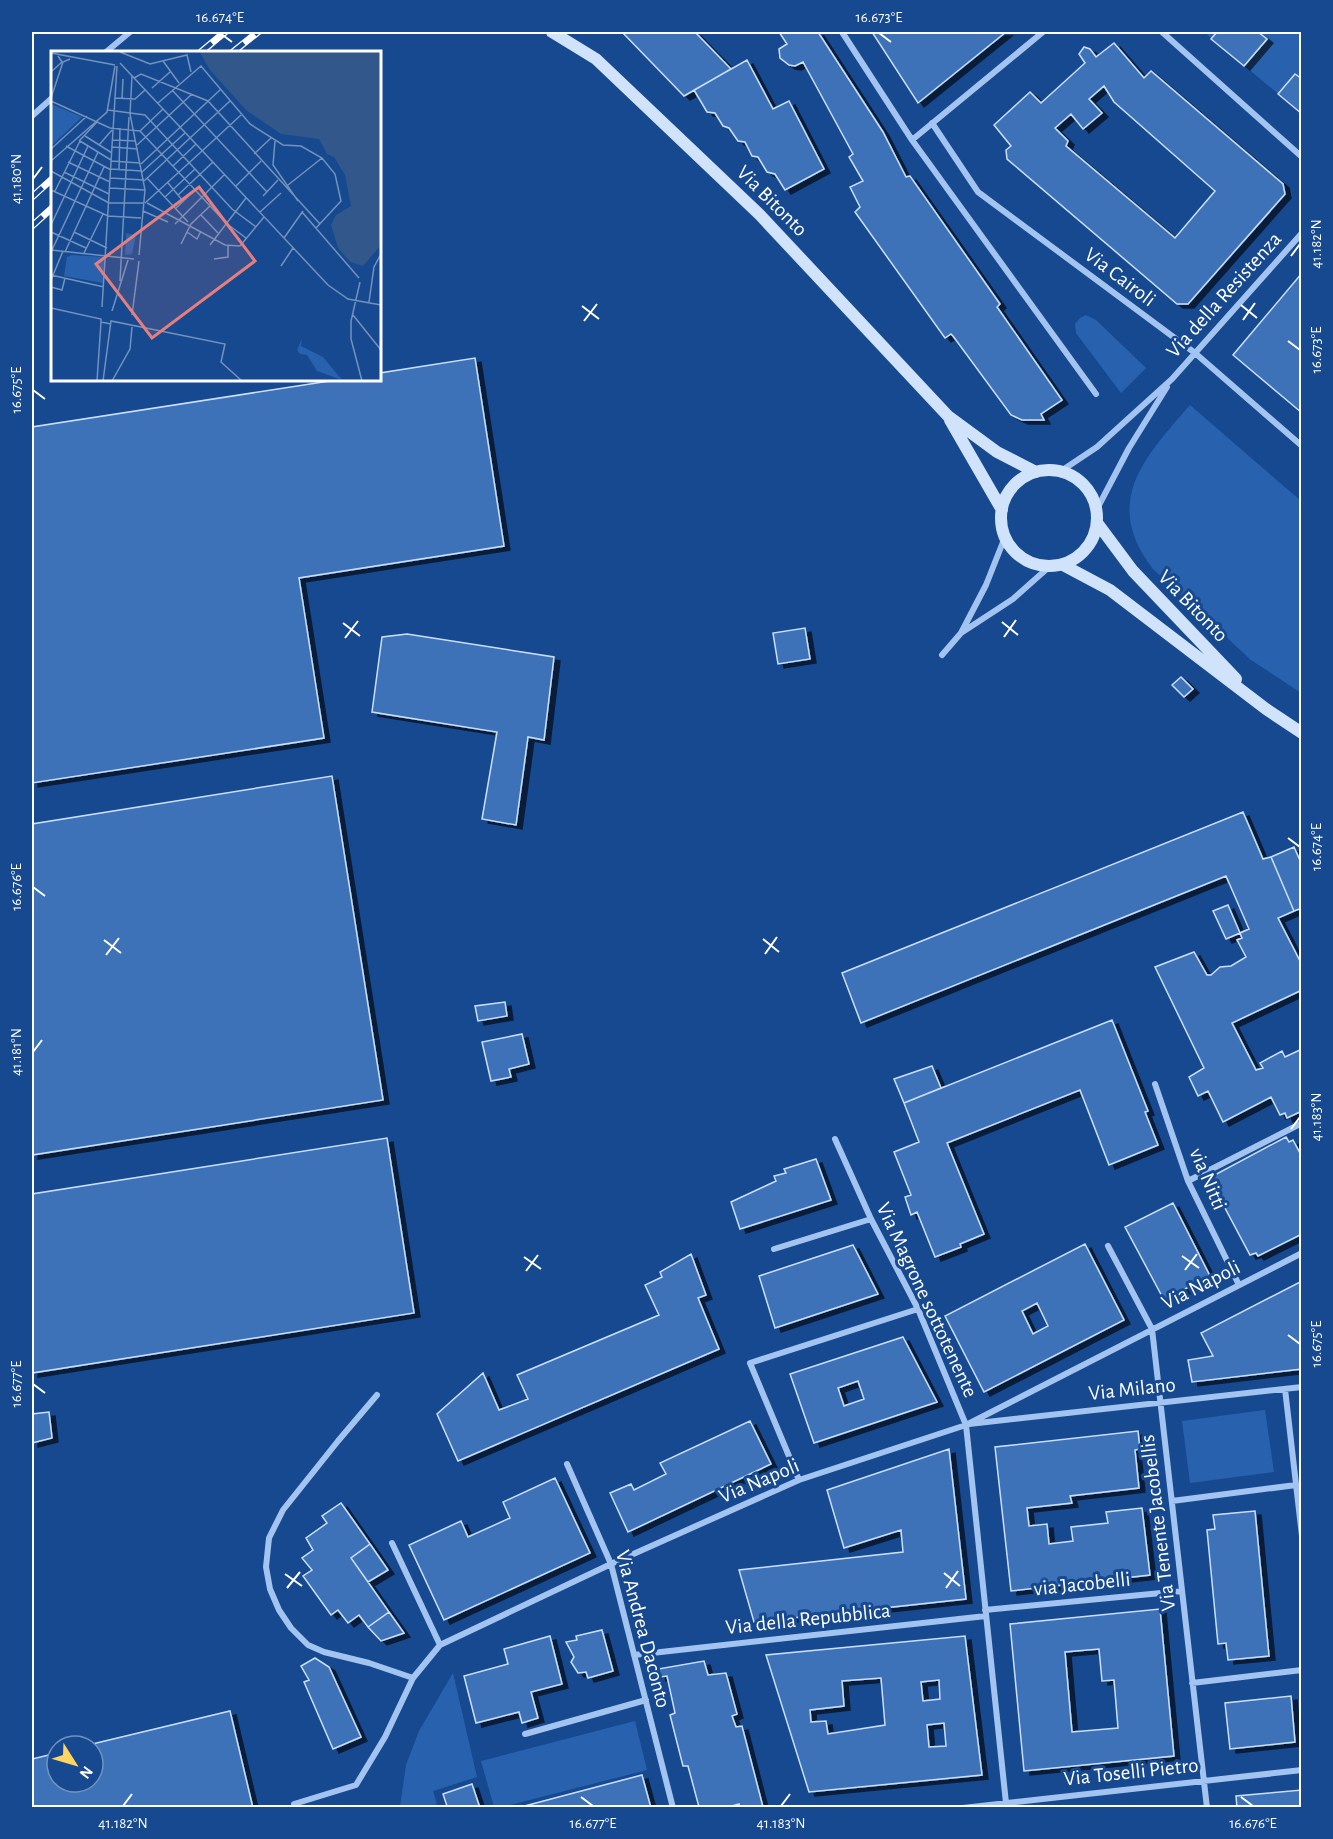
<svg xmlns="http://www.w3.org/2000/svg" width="1333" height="1839" viewBox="0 0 1333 1839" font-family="'Alegreya Sans',sans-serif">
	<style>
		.green { fill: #2862af }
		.building { fill: #3e72b9; stroke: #cadffb; stroke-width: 1.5; fill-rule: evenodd; filter: url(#shadow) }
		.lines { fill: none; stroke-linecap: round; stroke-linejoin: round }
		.street { stroke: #a3c4f0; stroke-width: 6 }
		.secondary { stroke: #d1e2fb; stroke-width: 12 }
		.rail-casing { stroke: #fff; stroke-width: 7 }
		.rail { stroke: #164990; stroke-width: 4.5; stroke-dasharray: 14; stroke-linecap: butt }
		.ticks { fill: none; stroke: #fff; stroke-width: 2 }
		.labels { text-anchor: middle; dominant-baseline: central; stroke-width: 6; stroke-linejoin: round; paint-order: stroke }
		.street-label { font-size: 21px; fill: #fff; stroke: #164990 }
		.inset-road { fill: none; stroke: #7392bc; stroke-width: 1.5 }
		.view { fill: #e67e7e; fill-opacity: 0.15; stroke: #e67e7e; stroke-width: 3 }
		.inset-edge { fill: none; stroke: #fff; stroke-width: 3 }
		.neatline { fill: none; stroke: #fff; stroke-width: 2 }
		.ticks-label { font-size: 15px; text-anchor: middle; fill: #fff }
	</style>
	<defs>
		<filter id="shadow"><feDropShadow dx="6" dy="4" stdDeviation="0" flood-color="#0009"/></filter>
	</defs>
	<rect width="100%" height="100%" fill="#164990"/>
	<!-- green -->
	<path class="green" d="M1204,32h97v81z
		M1086,315l10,5 50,48 -25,25 -45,-60 -1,-9 5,-6z
		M1190,405l111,96v192l-50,-33 -98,-91c-52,-67 -8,-112 37,-164z
		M1265,1410l9,62 -84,11 -8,-62z
		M453,1673l24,104 -44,14 4,13 -8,3h-29l6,-42 13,-34z
		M635,1721l12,49 -145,37h-8l-13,-46z"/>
	<!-- building -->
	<path class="building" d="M622,32h73l36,37 -47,27z
		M779,32h39l65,100 23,45 4,-1 90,128 -3,3 65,93 -21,14 3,6h-22l-11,-5 -58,-79 -2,-2 -6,4 -90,-126 5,-5 -10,-20 13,-6 -14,-24 4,-3 -50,-92 -8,4 -6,-1 -9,-7 -1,-9 8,-5z
		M872,32h134l-88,71z
		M1217,32h41l9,7 -23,27 -33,-27z
		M1114,43l30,35 7,-7 132,113 2,10 -97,110h-11l-170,-145 -1,-9 5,-4 -17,-21 36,-33 11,11 44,-40 -6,-9 5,-7 6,2 6,8zM1104,86l10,16 101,89 -40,47 -109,-92 2,-5 -13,-13 16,-14 12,15 19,-16 -13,-14z
		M747,60l26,49 16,-8 35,68 -39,21 -10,-16 -8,-2 -9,-15 -6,-1 -7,-14 -7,-1 -9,-13 -6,-2 -8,-13 -8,-1 -13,-22z
		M1295,74l7,5v35l-24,-20z
		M1302,273v140l-69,-58z
		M475,358l29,188 -205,32 25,160 -292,45v-356l304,-47h44v-7z
		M805,628l5,31 -32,5 -5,-31z
		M407,634l147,23 -10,83 -16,-3 -12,88 -34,-6 15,-87 -125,-20 10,-75z
		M1181,677l12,12 -9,8 -12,-12z
		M332,776l51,324 -351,55v-331z
		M1243,812l20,47 8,-2 23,54 -16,7 24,47v25l-70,33 24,47 7,-2 -3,-5 22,-12 3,6 17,-8v62l-15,7 -2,-5 -5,2 -9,-18 -48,25 -15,-31 -10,5 -9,-19 15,-9 -49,-101 39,-15 13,23h4l9,-8 11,-1 15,-9 -9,-17 5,-2 -2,-5 9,-4 -23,-53 -365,147 -19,-50z
		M1294,847l8,18v43l-8,3 -23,-54z
		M1228,905l12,28 -14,6 -13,-28z
		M505,1002l2,14 -29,5 -3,-15z
		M1112,1020l36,91 -3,1 13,33 -49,20 -29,-75 -133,53 37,91 -24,10 1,3 -26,10 -18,-45 -6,3 -6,-18 6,-2 -17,-43 25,-10 -15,-39z
		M522,1034l7,30 -20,5 2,8 -20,4 -9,-39z
		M932,1066l9,22 -37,15 -10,-24z
		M1286,1137l3,5 4,-2 9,17v77l-44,22 -2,-3 -6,2 -41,-77z
		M387,1138l27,175 -382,60v-179z
		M816,1159l15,41 -91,29 -9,-27 45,-21 -2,-5 12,-3 -2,-4z
		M1173,1203l37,73 -46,24 -39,-73z
		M1085,1244l39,76 -140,72 -39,-76zM1037,1303l11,23 -15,8 -11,-23z
		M853,1245l25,49 -103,34 -16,-52z
		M691,1254l15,41 -8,3 21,51 -261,112 -21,-47 46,-41 16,37 29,-11 -11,-24 142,-60 -14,-30 17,-8 -2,-5z
		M1302,1281v88l-110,13 -4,-22 25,-4 -12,-23z
		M903,1337l34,65 -123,41 -24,-69zM858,1381l6,18 -20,7 -6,-18z
		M49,1412l3,26 -20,5v-29z
		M750,1421l21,43 -143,68 -18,-39 21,-9 3,6 32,-16 -6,-11z
		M1138,1431l2,18 -5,1 4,38 -69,8 2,7 -45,5 2,18 18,-2 2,20 24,-3 -2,-14 37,-4 -2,-11 36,-4 8,67 -139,16 -16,-144z
		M949,1449l17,150 -212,23 -15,-52 164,-18 -2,-22 -57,18 -17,-58z
		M555,1478l35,75 -146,67 -35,-75 52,-24 7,16 42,-19 -7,-16z
		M341,1503l29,41 -19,14 38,54 -21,15 -9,-12 -11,8 -10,-13 -7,5 -28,-39 9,-6 -10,-12 11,-8 -7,-12 21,-15 -5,-7z
		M1255,1511l14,145 -41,4 -2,-17 -8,1 -11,-114 8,-1 -2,-14z
		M370,1544l18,26 -20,12 -17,-24z
		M1160,1609l14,147 -150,15 -14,-147zM1099,1649l3,32 12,-1 4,48 -46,4 -7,-80z
		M389,1612l15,21 -23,8 -13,-14z
		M602,1630l11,41 -25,7 -2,-6 -8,1 -7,-11 3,-5 -8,-15 11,-2 -1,-4z
		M550,1636l12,48 -31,8 7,26 -16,5 -3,-11 -43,11 -12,-47 44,-12 -4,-15z
		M965,1636l17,139 -173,17 -43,-137zM881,1678l4,47 -57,9 -2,-13 -15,1 -1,-12 34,-4 -2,-25zM939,1680l1,19 -17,2 -2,-19zM944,1723l2,23 -17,1 -2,-22z
		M315,1658l14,9 32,70 -28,12 -29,-67 5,-2 -8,-14z
		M704,1661l4,14 18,-2 11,41 -5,2 4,11 6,-1 21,81 -23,1 -1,-4 -14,4h-28l2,-1 -11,-41h-5l-13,-51 5,-2 -8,-37 -7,1 -2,-8z
		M1291,1696l4,46 -65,7 -5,-46z
		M230,1711l23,97h-221v-49l25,-6v29h36v-36h-9z
		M642,1775l9,33h-134z
		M472,1784l8,24h-38l5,-2 -4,-12z
		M1302,1790v18h-65l-1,-12z"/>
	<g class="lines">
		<!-- street -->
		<path class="street" d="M842,32l70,108 184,254
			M1162,32l140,125
			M106,52l24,-20
			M32,116l20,-18
			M932,123l46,69 217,161 107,93
			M912,140l131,-108
			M1061,471l36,-24 75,-68 130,-146
			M1097,509l32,-61 38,-61
			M961,633l52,-34 36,-32
			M942,655l19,-22 25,-48 19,-48
			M1155,1084l33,97 51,104
			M835,1139l36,80 47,90 48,116 40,378
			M1188,1181l114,-58
			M1108,1246l44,83 55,479
			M774,1249l97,-30
			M1285,1389l17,147
			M377,1395l-39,46 -55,69 -14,28 -3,29 4,22 9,21 12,18 17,17 16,7 45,11 44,15
			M969,1424l333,-37
			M567,1464l44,100 62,244
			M799,1480l-49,-117 168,-54
			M1172,1501l124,-16
			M392,1543l48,102
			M985,1610l197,-19
			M634,1655l352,-39
			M1192,1683l110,-13
			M525,1734l121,-34
			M295,1808l-1,-4 62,-19 29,-48 28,-59 27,-33 171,-81 188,-84 167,-55 336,-172
			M963,1808l339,-38"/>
		<!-- secondary -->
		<path class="secondary" d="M552,32l44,27 164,156 188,201 49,36 39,20
			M950,420l52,90
			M1001 518a48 48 0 1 1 96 0a48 48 0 1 1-96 0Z
			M1098,524l35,47 103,108
			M1063,565l47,25 156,119 36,24"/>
		<defs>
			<path id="rail" d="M201,52l24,-20
				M233,52l25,-20
				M32,197l20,-18
				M32,226l20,-18"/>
		</defs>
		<!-- rail casing -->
		<use href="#rail" class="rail-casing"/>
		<!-- rail -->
		<use href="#rail" class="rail"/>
	</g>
	<!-- ticks -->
	<path class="ticks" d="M220,33l12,9M879,33l12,9M33,179l9,-12M1291,256l9,-12M1241,305l16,13M582,306l17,13M1243,320l12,-17M584,321l13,-17M1288,341l12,9M33,390l12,9M1002,622l16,13M343,623l17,13M1004,637l12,-17M345,638l13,-17M1288,838l12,9M33,887l12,9M763,939l16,13M104,940l17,13M765,954l12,-17M106,955l13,-17M33,1052l9,-12M1291,1129l9,-12M1182,1256l17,12M524,1257l17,12M1185,1270l12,-16M526,1271l12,-16M1288,1335l12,9M33,1384l12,9M944,1573l16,13M285,1574l17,12M287,1588l13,-16M946,1588l12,-17M581,1797l12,9M1241,1797l12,9M123,1806l9,-12M781,1806l9,-12"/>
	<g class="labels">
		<!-- street labels -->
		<g class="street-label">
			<text transform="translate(772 201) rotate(45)">Via Bitonto</text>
			<text transform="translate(1120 277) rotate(37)">Via Cairoli</text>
			<text transform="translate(1224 295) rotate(-48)">Via della Resistenza</text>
			<text transform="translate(1193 606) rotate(46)">Via Bitonto</text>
			<text transform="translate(1208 1179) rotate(67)">via Nitti</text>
			<text transform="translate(1201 1285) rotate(-27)">Via Napoli</text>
			<text transform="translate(927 1300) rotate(65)">Via Magrone sottotenente</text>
			<text transform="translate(1132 1389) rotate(-6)">Via Milano</text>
			<text transform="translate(759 1481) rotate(-23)">Via Napoli</text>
			<text transform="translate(1158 1523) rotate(-97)">Via Tenente Jacobellis</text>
			<text transform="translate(1082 1584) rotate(-6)">via Jacobelli</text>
			<text transform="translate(808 1619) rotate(-6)">Via della Repubblica</text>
			<text transform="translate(643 1629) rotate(75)">Via Andrea Daconto</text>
			<text transform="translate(1131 1772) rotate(-6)">Via Toselli Pietro</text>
		</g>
	</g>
	<!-- overview -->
	<g transform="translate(51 51)">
		<rect width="330" height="330" fill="#164990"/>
		<path d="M0,53l31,13 -31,29zM75,182l10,2 -4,19 -7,1zM21,204l32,2 -1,26 -39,-7 3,-19zM251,288l-1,7 22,11 19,23 -25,-9 -10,-16 -7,-1 -3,-4z" fill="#2862af"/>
		<path d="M148,0h182v194l-18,21 -13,-4 -12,-14 -7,-23 5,-10 15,-9 -6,-31 -11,-18 -7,-3 -8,-15 -38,-5 -35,-24 -36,-40z" fill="#31578b"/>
		<path class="inset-road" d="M69,1l30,12 37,-9 4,17M0,2l64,12M112,10l16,22M69,12l208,222 20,14 33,6M0,21l11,-10 -4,-6M81,25l-2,38 15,76 -6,65M83,27l7,-4 67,27 112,123M101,37l18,-16M121,39l95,102M0,47l12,-36 7,-3M64,47l20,1 10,-9M71,48l1,-20M0,50l59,27 30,3 86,92 20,15M107,52l43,-37 49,58 33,21 18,1 21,12 13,16 6,27 -25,27M57,59l37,5 87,94 24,18M89,80l23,-22M34,85l27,17M139,87l40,-37M62,89l23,1M28,90l19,-20M29,90l31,19M224,90l-2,24 25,36M48,94l13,-15M86,94l55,-51M15,95l45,24M61,96l26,2M0,98l36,-33M151,100l39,-36M203,103l17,-16M0,110l56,-49 8,-46M60,110l29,2M17,111l42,20M90,113l80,-75M122,115l23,-22M60,118l31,2M68,119l1,-42M0,120l58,32M13,121l45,22M91,121l43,-39M59,127l34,2M96,127l41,44M93,130l46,-43M117,132l15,18M237,134l34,-27M185,135l25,-25M59,137l35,2M0,139l57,26 33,2M4,140l25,-50M127,144l35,-33M212,145l15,-16M114,146l30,-28M58,152h35M94,152l57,-52M96,152l78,42 15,1 24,-29M125,157l19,-18M92,160l25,11M209,161l21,-19M251,161l57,66M150,164l17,18M124,173l50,-50M0,174l37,-79M0,181l35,16M23,181l33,16M136,181l10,7 4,-8M233,187l19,-27M130,193l10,-20 19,-18M159,194l36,-47M0,199l83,9M1,199l46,-98M14,201l39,-85M33,202l19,-39M163,208l14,-2v-12M230,215l12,-18M0,224l53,12M0,229l12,-29M69,230l9,-164M309,231l-9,39v18l11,42M0,236l11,3 3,-12M318,251l5,-35 7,-13M51,256l15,-241M0,257l50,11v3M61,260l16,-51M81,264l7,-54M302,264l28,35M46,330l4,-59 10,2M52,330l8,-60 114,23 -4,18 21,19M61,330l18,-32 2,-22"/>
		<path class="view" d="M148,136l56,74 -103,77 -56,-74z"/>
		<rect width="330" height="330" class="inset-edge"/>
	</g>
	<!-- border -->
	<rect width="1333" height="1839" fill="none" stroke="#164990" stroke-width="66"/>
	<!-- north arrow -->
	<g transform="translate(75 1764) rotate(127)"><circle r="28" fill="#164990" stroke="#7392bc" stroke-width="1.5"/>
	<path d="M0-4.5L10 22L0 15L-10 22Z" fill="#ffd562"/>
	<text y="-9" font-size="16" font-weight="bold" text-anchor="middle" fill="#ffffff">N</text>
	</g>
	<rect x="33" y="33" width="1267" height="1773" class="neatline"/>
	<g class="ticks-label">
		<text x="220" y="22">16.674°E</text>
		<text x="879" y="22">16.673°E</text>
		<text transform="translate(16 179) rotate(-90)" y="5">41.180°N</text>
		<text transform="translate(1316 244) rotate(-90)" y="5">41.182°N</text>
		<text transform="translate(1316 350) rotate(-90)" y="5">16.673°E</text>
		<text transform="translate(16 390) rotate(-90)" y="5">16.675°E</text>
		<text transform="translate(1316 847) rotate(-90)" y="5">16.674°E</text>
		<text transform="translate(16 887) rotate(-90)" y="5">16.676°E</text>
		<text transform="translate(16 1052) rotate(-90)" y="5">41.181°N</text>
		<text transform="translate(1316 1117) rotate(-90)" y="5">41.183°N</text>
		<text transform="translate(1316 1344) rotate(-90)" y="5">16.675°E</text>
		<text transform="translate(16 1384) rotate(-90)" y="5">16.677°E</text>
		<text x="123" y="1828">41.182°N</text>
		<text x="593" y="1828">16.677°E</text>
		<text x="781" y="1828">41.183°N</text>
		<text x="1253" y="1828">16.676°E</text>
	</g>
</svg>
